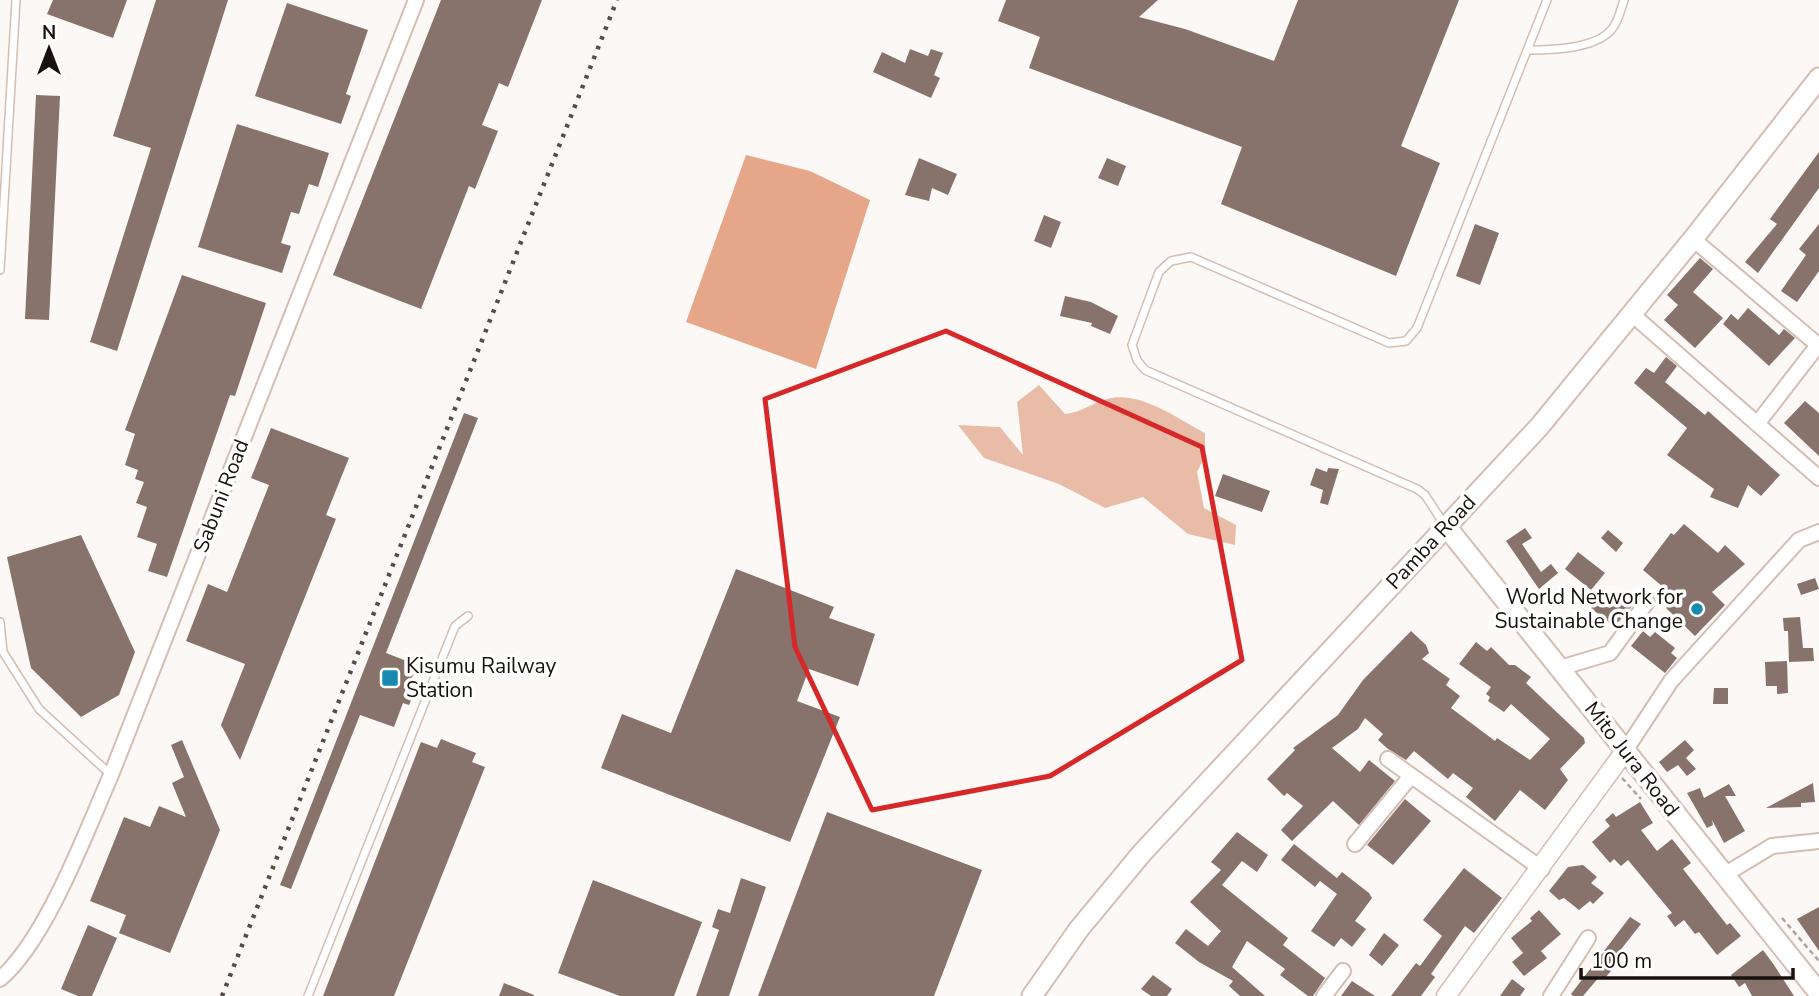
<svg xmlns="http://www.w3.org/2000/svg" width="1819" height="996" viewBox="0 0 1819 996" font-family="'Nunito Sans',sans-serif">
	<style>
		.green { fill: #e9bca8 }
		.water { fill: #e6a689 }
		.building { fill: #87736b }
		.lines { fill: none; stroke-linecap: round; stroke-linejoin: round }
		.service-casing { stroke: #d4beb4; stroke-width: 10 }
		.minor-casing { stroke: #d4beb4; stroke-width: 18 }
		.tertiary-casing { stroke: #d4beb4; stroke-width: 21 }
		.secondary-casing { stroke: #d4beb4; stroke-width: 23 }
		.path { stroke: #aaa5a3; stroke-width: 2.5; stroke-dasharray: 5 3.5; stroke-linecap: butt }
		.service { stroke: #fff; stroke-width: 7 }
		.minor { stroke: #fff; stroke-width: 14 }
		.tertiary { stroke: #fff; stroke-width: 18 }
		.secondary { stroke: #fff; stroke-width: 19 }
		.rail { stroke: #534c49; stroke-width: 4.5; stroke-dasharray: 3.5 7; stroke-linecap: butt }
		.marked { fill: none; stroke: #d62828; stroke-width: 5; stroke-linejoin: round }
		.poi-dot { fill: #168baf; stroke: #fff; stroke-width: 2.5 }
		.labels { text-anchor: middle; dominant-baseline: central; stroke-width: 7; stroke-linejoin: round; paint-order: stroke }
		.street-label { font-size: 21px; fill: #19110e; stroke: #fff }
		.poi-label { font-size: 21px; fill: #19110e; stroke: #fff; text-anchor: end }
	</style>
	<rect width="100%" height="100%" fill="#fcf8f6"/>
	<!-- green -->
	<path class="green" d="M1039,385l26,29c17,-2 27,-11 42,-15 32,-9 71,20 98,34v23l-8,16 7,36 32,17 -1,20 -47,-11 -45,-37 -38,11 -46,-24 -75,-26 -26,-33 42,2 23,28 -6,-53z"/>
	<!-- water -->
	<path class="water" d="M746,155l64,16 60,29 -54,169 -130,-47z"/>
	<!-- building -->
	<path class="building" d="M53,0h74l-14,38 -66,-24z
		M156,0h72l-111,351 -27,-9 61,-194 -38,-12z
		M441,0h101l-34,87 -9,-4 -17,42 16,6 -23,58 -6,-3 -48,123 -88,-34z
		M1006,0h152l-19,17 46,12 89,32 24,-61h161l-58,146 39,17 -44,113 -175,-72 21,-57 -213,-79 11,-31 -42,-16z
		M287,3l81,27 -22,64 5,2 -10,28 -86,-28z
		M910,49l18,7 3,-7 12,4 -9,22 6,3 -9,20 -58,-26 9,-20 23,11z
		M36,95l24,1 -11,224 -24,-1z
		M237,124l92,29 -11,34 -9,-3 -10,30 -8,-2 -10,31 10,3 -9,27 -84,-26z
		M1819,152v36l-61,85 -13,-11 32,-38 -7,-5z
		M919,158l38,16 -9,21 -16,-7 -3,13 -24,-6z
		M1107,158l19,8 -8,20 -20,-8z
		M1044,215l17,7 -10,26 -17,-7z
		M1475,224l24,9 -19,52 -24,-9z
		M1819,224v47l-22,31 -16,-11 25,-36 -7,-6z
		M1700,258l13,11 -20,23 30,26 -28,30 -31,-28 14,-15 -11,-10z
		M182,275l84,28 -31,93 -5,-1 -63,182 -19,-6 9,-27 -20,-7 10,-30 -11,-4 8,-21 -9,-3 3,-9 -13,-5 10,-31 -10,-4z
		M1065,296l26,6 27,14 -8,18 -19,-8 1,-3 -32,-7z
		M1748,308l31,27 5,-6 11,9 -26,28 -46,-42 8,-10 7,6z
		M1666,357l11,9 -12,16 40,33 3,-4 72,64 -19,21 -13,-11 -10,23 -28,-11 4,-8 -47,-34 20,-27 -53,-45 12,-15 8,5z
		M1805,401l14,12v43l-35,-33z
		M464,413l14,5 -92,235 31,12 -10,26 7,3 -5,11 -6,-2 -9,24 -34,-12 -69,174 -11,-4z
		M271,428l78,30 -23,57 10,4 -96,241 -19,-35 24,-61 -59,-23 22,-57 19,8 42,-107 -18,-7z
		M1316,468l11,4 1,-4 11,1 -11,36 -8,-2 3,-13 -13,-5z
		M1223,474l47,17 -8,21 -47,-16z
		M1684,524l34,29 7,-8 20,19 -33,28 13,13 -30,31 -29,-28 10,-10 -33,-28 28,-37 3,2z
		M1525,528l7,10 -10,6 19,28 10,-8 7,9 -19,16 -33,-48z
		M1608,530l15,13 -7,9 -15,-14z
		M81,535l54,117 -16,43 -38,22 -50,-49 -24,-111z
		M1578,552l27,21 -14,17 -26,-21z
		M736,569l98,38 -5,11 46,16 -17,52 -49,-17 -12,32 43,16 -50,125 -189,-74 21,-54 49,19z
		M1815,578l4,11 -18,6 -4,-11z
		M1620,594l13,11 -19,22 -23,-19 8,-10 10,8z
		M1800,617l3,31h10l1,13 -25,1 -1,-31h-4l-1,-13z
		M1411,631l15,14 3,8 -7,6 28,20 -4,6 14,11 -9,12 44,33 2,-3 33,22 20,-21 -39,-35 -7,8 -16,-11 2,-4 -4,-3 5,-7 -32,-23 17,-22 11,9 4,-4 18,18h6l16,12 -5,6 58,55 1,5 -25,26 8,11 -23,30 -25,-20 -25,31 -29,-24 7,-9 -20,-15 -5,6 -34,-28 -8,9 -18,-11 -10,-9 5,-6 -18,-16 -7,11 -26,19 28,24 9,-12 26,21 -36,44 -26,-24 -41,40 -11,-11 22,-24 -16,-13 -3,3 -17,-17 28,-29 -2,-2 45,-33 25,-35z
		M1643,631l7,6 5,-5 20,16 -4,5 6,5 -12,15 -34,-27z
		M1787,661l1,32 -11,1v-8h-11l-1,-24z
		M1714,688h14v16h-15z
		M441,739l35,14 -4,9 13,5 -91,229h-71l98,-254 16,6z
		M182,740l38,90 -50,123 -51,-20 7,-18 -36,-14 34,-84 26,10 9,-21 27,11 -14,-34 12,-6 -13,-32z
		M1685,740l9,10 -8,8 10,11 -9,7 -9,-11 -11,7 -8,-10z
		M1813,783l2,19 -14,1v4l-35,1z
		M1729,784l7,12h-11l20,35 -21,12 -12,-23 1,5 -6,3 -20,-35 13,-5 4,10z
		M1405,799l26,22 -38,44 -26,-20z
		M1640,802l13,21 -12,7 16,21 15,-12 19,24 -8,6 44,56 3,-2 11,13 -24,19 -18,-23 -4,2 -11,-14 -9,7 -8,-11 5,-3 -44,-53 -7,6 -7,-7 -4,4 -18,-21 18,-16 -5,-6 8,-7 3,4z
		M827,812l155,58 -48,126h-176z
		M1237,832l31,23 -11,17 -15,-11 -20,24 66,53 -5,7 42,33 -12,18h-5l-28,-21 5,-6 -38,-28 -15,26 33,29h-25l-11,-10 4,-5 -34,-19 -24,-19 11,-14 22,17 13,-15 -31,-29 31,-32 -10,-8z
		M1294,844l43,34 5,-6 27,21 3,5 -17,23 11,8 -14,18 -11,-9 -7,9 -23,-16 26,-37 -17,-13 -5,6 -34,-27z
		M1583,865l14,12 -6,6 13,10 -11,11 -3,-3 -11,9 -15,-12 -5,2 -10,-9 19,-24z
		M1464,868l38,30 -28,35 -9,-7 -34,48 4,3 -14,19h-30l25,-33 4,3 22,-30 -19,-16z
		M741,878l25,9 -37,109h-33l23,-66 -7,-3 6,-18 12,4z
		M593,880l109,42 -28,74h-54l-62,-23z
		M1819,907v44l-22,-32z
		M1539,910l22,24 -20,17 6,7 -23,18 -12,-14 11,-9 -12,-15 21,-17 -2,-3z
		M1630,917l11,7 -34,43 4,4 -7,8 -4,-3 -17,20h-10l-2,-2z
		M88,925l29,13 -25,58h-14l-17,-7z
		M1384,933l15,12 -17,21 -13,-11z
		M1763,950l11,15 20,31h-42l-7,-13 -6,4 -8,-12z
		M1153,975l19,14 -5,7h-16l-10,-7z
		M1512,979l13,10 -5,7h-20z
		M1352,981l23,15h-34z
		M504,983l30,12v1h-35z"/>
	<g class="lines">
		<defs>
			<path id="service" d="M1530,50c23,0 70,-1 84,-24 5,-7 7,-18 10,-26
				M0,270l16,-270
				M1444,524l-19,-29 -8,-6 -272,-119 -8,-10 -5,-15 27,-73 12,-11 20,-4 198,86 17,-2 11,-13 130,-328
				M0,622l3,30 36,57 71,65
				M308,996l147,-370 13,-10"/>
			<path id="minor" d="M1693,239l126,107
				M1633,315l186,163
				M1757,424l61,-79
				M1560,668l50,-15 37,-51
				M1625,751l46,-70 128,-141 20,-8
				M1388,759l154,110
				M1355,844l56,-68
				M1724,875l48,-29 47,-5
				M0,979c46,-39 86,-147 111,-204l305,-775
				M1324,996l19,-25
				M1551,996l37,-58"/>
			<path id="tertiary" d="M1446,996l179,-245"/>
			<path id="secondary" d="M1445,525l374,468
				M1032,996l47,-67 63,-76 397,-426 154,-188 126,-161"/>
		</defs>
		<!-- service casing -->
		<use href="#service" class="service-casing"/>
		<!-- minor casing -->
		<use href="#minor" class="minor-casing"/>
		<!-- tertiary casing -->
		<use href="#tertiary" class="tertiary-casing"/>
		<!-- secondary casing -->
		<use href="#secondary" class="secondary-casing"/>
		<!-- path -->
		<path class="path" d="M1622,778l19,21
			M1782,918l37,43"/>
		<!-- service -->
		<use href="#service" class="service"/>
		<!-- minor -->
		<use href="#minor" class="minor"/>
		<!-- tertiary -->
		<use href="#tertiary" class="tertiary"/>
		<!-- secondary -->
		<use href="#secondary" class="secondary"/>
		<!-- rail -->
		<path class="rail" d="M222,996l395,-996"/>
	</g>
	<!-- marked area -->
	<path class="marked" d="M946,331l256,116 40,213 -192,116 -178,34 -77,-163 -30,-248z"/>
	<!-- markers -->
	<g class="poi-dot">
		<circle cx="1697" cy="609" r="7"/>
		<rect x="381" y="669" width="18" height="18" rx="3.5"/>
	</g>
	<g class="labels">
		<!-- street labels -->
		<g class="street-label">
			<text transform="translate(221 496) rotate(-69)">Sabuni Road</text>
			<text transform="translate(1431 542) rotate(-47)">Pamba Road</text>
			<text transform="translate(1632 759) rotate(52)">Mito Jura Road</text>
		</g>
		<!-- poi labels -->
		<g class="poi-label">
			<text x="1683" y="597">World Network for<tspan x="1683" dy="24">Sustainable Change</tspan></text>
			<text x="406" y="666" text-anchor="start">Kisumu Railway<tspan x="406" dy="24">Station</tspan></text>
		</g>
	</g>
	<!-- north arrow -->
	<g transform="translate(49 49)" stroke="#ffffff" stroke-width="5" paint-order="stroke">
	<path d="M0-5L12 26L0 18L-12 26Z" fill="#19110e"/>
	<text y="-10" font-size="19" font-weight="bold" text-anchor="middle" fill="#19110e">N</text>
	</g>
	<!-- scale -->
	<path d="M1581 968v10h212v-10" fill="none" stroke="#19110e" stroke-width="3.5"/>
	<text x="1591" y="968" font-size="21" fill="#19110e" stroke="#ffffff" stroke-width="5" paint-order="stroke">100 m</text>
</svg>
